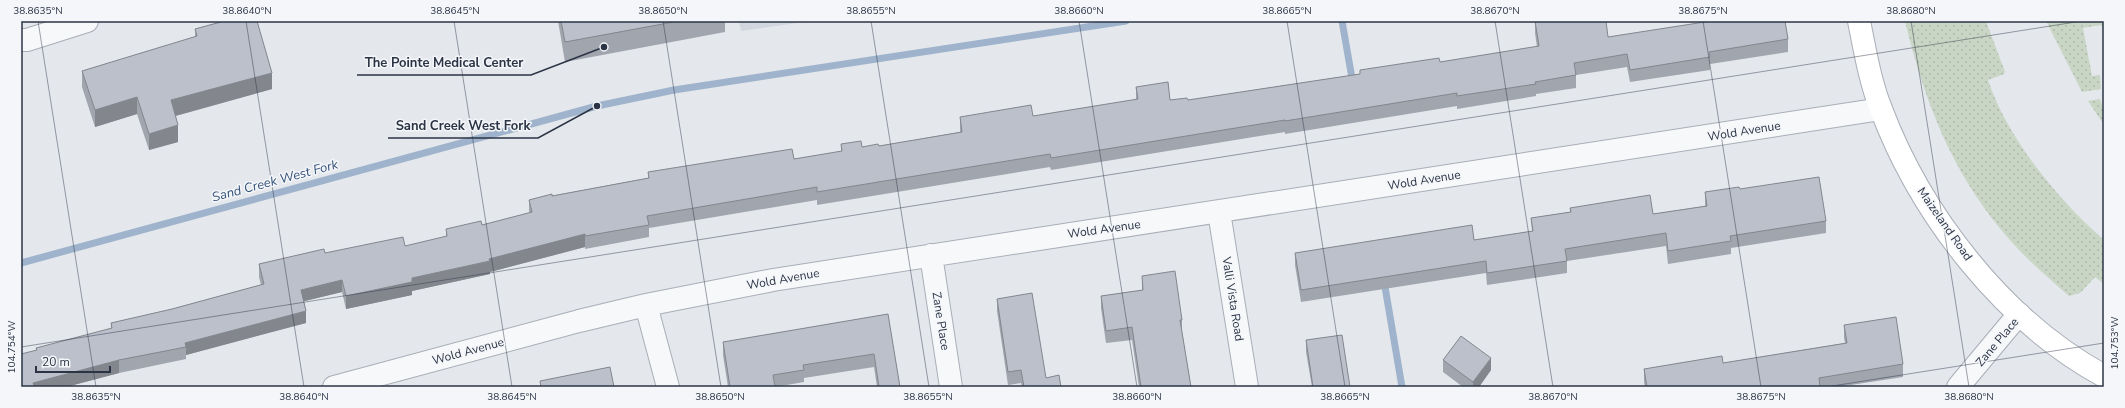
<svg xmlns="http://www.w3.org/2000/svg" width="2125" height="408" viewBox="0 0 2125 408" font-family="'Nunito Sans',sans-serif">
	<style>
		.built { fill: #d2d6de }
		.grass { fill: url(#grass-dots) }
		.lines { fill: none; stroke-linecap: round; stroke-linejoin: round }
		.stream { stroke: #9fb4cc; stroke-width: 7 }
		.minor-casing { stroke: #a9aeb7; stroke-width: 24 }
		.secondary-casing { stroke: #a9aeb7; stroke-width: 24 }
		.minor { stroke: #f7f8fa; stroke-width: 22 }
		.secondary { stroke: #fff; stroke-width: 22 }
		.wall { fill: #a1a5ae }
		.shaded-wall { fill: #83868d }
		.building { fill: #bbc0ca; stroke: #83868d }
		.ticks { fill: none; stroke: #2b3445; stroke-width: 1; stroke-opacity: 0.45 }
		.labels { text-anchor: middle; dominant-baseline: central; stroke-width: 3; stroke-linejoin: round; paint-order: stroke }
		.street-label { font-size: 12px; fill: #2b3445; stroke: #f4f6f9 }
		.water-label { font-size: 13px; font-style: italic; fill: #34527a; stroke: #f4f6f9 }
		.leader { fill: none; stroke: #2b3445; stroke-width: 1.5 }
		.callout-dot { fill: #2b3445; stroke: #f4f6f9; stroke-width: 1.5 }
		.callout-label { font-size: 13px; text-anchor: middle; font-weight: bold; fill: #2b3445; stroke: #f4f6f9; stroke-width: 3; stroke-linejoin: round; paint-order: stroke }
		.neatline { fill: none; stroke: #2b3445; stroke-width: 1.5 }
		.ticks-label { font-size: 10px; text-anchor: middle; fill: #2b3445 }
	</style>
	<defs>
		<pattern id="grass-dots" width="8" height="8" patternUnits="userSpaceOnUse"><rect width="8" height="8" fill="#c9d6c5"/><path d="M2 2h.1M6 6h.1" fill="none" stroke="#adb8ab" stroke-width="1.8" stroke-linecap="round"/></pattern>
	</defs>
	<rect width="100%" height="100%" fill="#e4e7ec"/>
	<!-- built -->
	<path class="built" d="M739,21h72l-70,10z"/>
	<!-- grass -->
	<path class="grass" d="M1905,21h81l19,51 -1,2 -16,6c19,58 70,120 116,160v44l-9,-7 -15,16 -11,3c-23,-20 -46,-40 -66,-64 -52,-62 -79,-132 -98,-211z
		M2046,21h58v7l-4,-3 -17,3 9,48 8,-1 1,14 -19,3z
		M2100,99l4,12v14l-16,-24z"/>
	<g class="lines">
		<!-- stream -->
		<path class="stream" d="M1342,21l11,63
			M21,263l576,-157 77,-16 452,-69
			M1384,281l18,106"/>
		<defs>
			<path id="minor" d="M21,40h6l60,-19
				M1219,212l28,175
				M931,255l20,132
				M646,305l22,82
				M334,387l245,-66 67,-16 127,-25 1108,-171
				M1958,387l61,-73"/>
			<path id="secondary" d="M1859,21c6,30 11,60 22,88 40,106 122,212 223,267"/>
		</defs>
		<!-- minor casing -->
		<use href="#minor" class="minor-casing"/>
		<!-- secondary casing -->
		<use href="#secondary" class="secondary-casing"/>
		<!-- minor -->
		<use href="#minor" class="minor"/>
		<!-- secondary -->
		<use href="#secondary" class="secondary"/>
	</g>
	<!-- wall -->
	<path class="wall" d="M219,21h38l15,68 -96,27 2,26 -29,8 -12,-36 -42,13 -13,-40v-16l113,-34v-8l24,-7z
		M558,21h167v11l-160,30z
		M1535,21l73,16 180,2v13l-78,12v6l-80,12 -3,-15 -51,8v13l-40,6v2l-79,13v-3l-172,28v-2l-234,38 -1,-3 -233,38v-5l-168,28v9l-64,12v-2l-95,25v2l-78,17v4l-66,14 -4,-17 -38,9 2,22 -120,32v4l-67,14 -53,14h-45l15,-37v-2l75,-19v-6l61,-14 89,-24 -2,-8v-13l66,-11 80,-7 41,-9v-8l36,-4 47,-12v-13l119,-22v-6l146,-13 47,-7v-8l21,3 17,-1 81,-14v-15l73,-1 103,-16v-13l34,13h18l172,-26v-4l80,-8 97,-15 -2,-14z
		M1740,189l86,32v12l-95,15v6l-63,10 -2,-18 -99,15v12l-80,12 -1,-12 -185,29 -6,-37v-12l179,-13 58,-9 -1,-13 39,-6v-4l83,6 52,-8v-14z
		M1142,276l40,44v12l9,55h-52l-7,-47 -26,3 -5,-35v-12l41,-6z
		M997,299l49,79 15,9h-39l-1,-4 -13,2 -11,-74z
		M888,314l12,73h-23l-3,-20 -70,11v4l-29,5h-47l-5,-32v-13z
		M1844,325l59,39v13l-65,10h-193l-1,-5v-13l79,-6 122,-20 -1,-5z
		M1306,340l44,47h-38l-6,-35z
		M1443,360l48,10 -12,17h-16l-20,-15z"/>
	<!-- shaded-wall -->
	<path class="shaded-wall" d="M272,73v16l-101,28v-17z
		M137,97v17l-42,13v-17z
		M178,125v17l-29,8v-16z
		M585,234v13l-95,25v2l-78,17v4l-66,14v-13l66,-18z
		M342,280v12l-41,10v-12z
		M306,311v12l-120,32v-8l-1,-4z
		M1491,358v12l-12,17h-6v-5z
		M119,360v13l-53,14h-35l2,-4z"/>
	<!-- building -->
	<path class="building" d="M221,21h36l15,52 -101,27 7,25 -29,9 -12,-37 -42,13 -13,-39 115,-35 -2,-7 26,-7z
		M561,21h118l-114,21z
		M1535,21h71l2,16 103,-16h74l3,18 -79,13 1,5 -80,13 -3,-16 -53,9 2,12 -41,7 1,2 -79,12v-3l-172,28v-1l-234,38 -1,-4 -233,38v-5l-170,29 2,9 -64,11v-2l-96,25 1,2 -78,17v4l-66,14 -4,-16 -41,10 5,21 -121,32 1,4 -67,13 -86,23 1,3 -3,1h-10v-33l16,-4 -1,-2 76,-20 -1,-5 61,-14 92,-25 -5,-20 65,-15 1,4 78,-16 2,9 42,-10 -1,-7 35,-8 1,4 50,-13 -3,-12 23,-6v2l97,-18 -1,-6 144,-23 2,10 48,-8 -1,-7 20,-3 1,6 16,-3 1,2 83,-14 -2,-15 71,-12 2,11 105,-17 -2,-12 32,-5 2,18 17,-2 1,2 172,-26v-4l79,-12 1,4 99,-16z
		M1819,177l7,44 -96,15 1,5 -63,10 -2,-18 -101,16 2,12 -80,12 -1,-12 -185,29 -6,-37 177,-28 2,15 59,-9 -2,-13 40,-6 -1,-4 80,-13 3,19 54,-8 -2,-14 34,-5 1,2z
		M1175,271l7,49h-2l11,67h-50l-9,-60 -26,4 -5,-35 42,-6 -1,-14z
		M1032,293l14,85 13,-3 2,12h-37l-3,-17 -13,2 -11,-73z
		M888,314l12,73h-21l-5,-33 -71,11 1,5 -31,5 2,12h-45l-7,-45z
		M1896,317l7,47 -84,14 1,9h-173l-3,-18 78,-13 1,7 124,-20 -3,-18z
		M1342,335l8,52h-37l-7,-47z
		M1461,336l30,22 -18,24 -30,-22z
		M610,367l4,20h-73l-1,-6z"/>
	<!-- ticks -->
	<path class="ticks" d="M38,21l58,366M246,21l58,366M454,21l58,366M663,21l58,366M871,21l58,366M1079,21l58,366M1287,21l58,366M1495,21l58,366M1703,21l58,366M1911,21l58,366M21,22l6,-1M21,347l2061,-326M1826,387l278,-44"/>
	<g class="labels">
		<!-- street labels -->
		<g class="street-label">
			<text transform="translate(1744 131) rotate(-9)">Wold Avenue</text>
			<text transform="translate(1424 180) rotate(-9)">Wold Avenue</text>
			<text transform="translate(1945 224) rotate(55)">Maizeland Road</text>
			<text transform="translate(1104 229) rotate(-8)">Wold Avenue</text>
			<text transform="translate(783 279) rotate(-10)">Wold Avenue</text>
			<text transform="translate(1233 299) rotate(81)">Valli Vista Road</text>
			<text transform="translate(941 321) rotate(81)">Zane Place</text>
			<text transform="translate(1997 342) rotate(-50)">Zane Place</text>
			<text transform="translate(468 351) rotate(-15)">Wold Avenue</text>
		</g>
		<!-- water labels -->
		<g class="water-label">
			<text transform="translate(275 181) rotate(-15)">Sand Creek West Fork</text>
		</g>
	</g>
	<!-- callouts -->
	<path class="leader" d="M604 47L531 75H357M597 106L538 138H388"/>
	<g class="callout-dot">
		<circle cx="604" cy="47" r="4"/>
		<circle cx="597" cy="106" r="4"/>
	</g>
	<g class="callout-label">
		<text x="444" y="67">The Pointe Medical Center</text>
		<text x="463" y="130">Sand Creek West Fork</text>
	</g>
	<!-- border -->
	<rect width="2125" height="408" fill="none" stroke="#f4f6f9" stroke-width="44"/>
	<!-- scale -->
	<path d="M36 366v6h74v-6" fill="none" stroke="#2b3445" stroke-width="2"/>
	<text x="42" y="366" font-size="12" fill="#2b3445" stroke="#f4f6f9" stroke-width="3" paint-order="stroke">20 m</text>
	<rect x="22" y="22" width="2081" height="364" class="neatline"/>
	<g class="ticks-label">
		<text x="38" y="14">38.8635°N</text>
		<text x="247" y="14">38.8640°N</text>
		<text x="455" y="14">38.8645°N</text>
		<text x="663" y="14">38.8650°N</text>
		<text x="871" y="14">38.8655°N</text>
		<text x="1079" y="14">38.8660°N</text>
		<text x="1287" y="14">38.8665°N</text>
		<text x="1495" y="14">38.8670°N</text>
		<text x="1703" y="14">38.8675°N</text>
		<text x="1911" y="14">38.8680°N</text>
		<text transform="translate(2114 343) rotate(-90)" y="4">104.753°W</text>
		<text transform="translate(11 347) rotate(-90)" y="4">104.754°W</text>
		<text x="96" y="400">38.8635°N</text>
		<text x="304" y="400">38.8640°N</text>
		<text x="512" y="400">38.8645°N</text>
		<text x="720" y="400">38.8650°N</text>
		<text x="928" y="400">38.8655°N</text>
		<text x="1137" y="400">38.8660°N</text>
		<text x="1345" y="400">38.8665°N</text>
		<text x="1553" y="400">38.8670°N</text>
		<text x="1761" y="400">38.8675°N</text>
		<text x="1969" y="400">38.8680°N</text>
	</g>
</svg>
